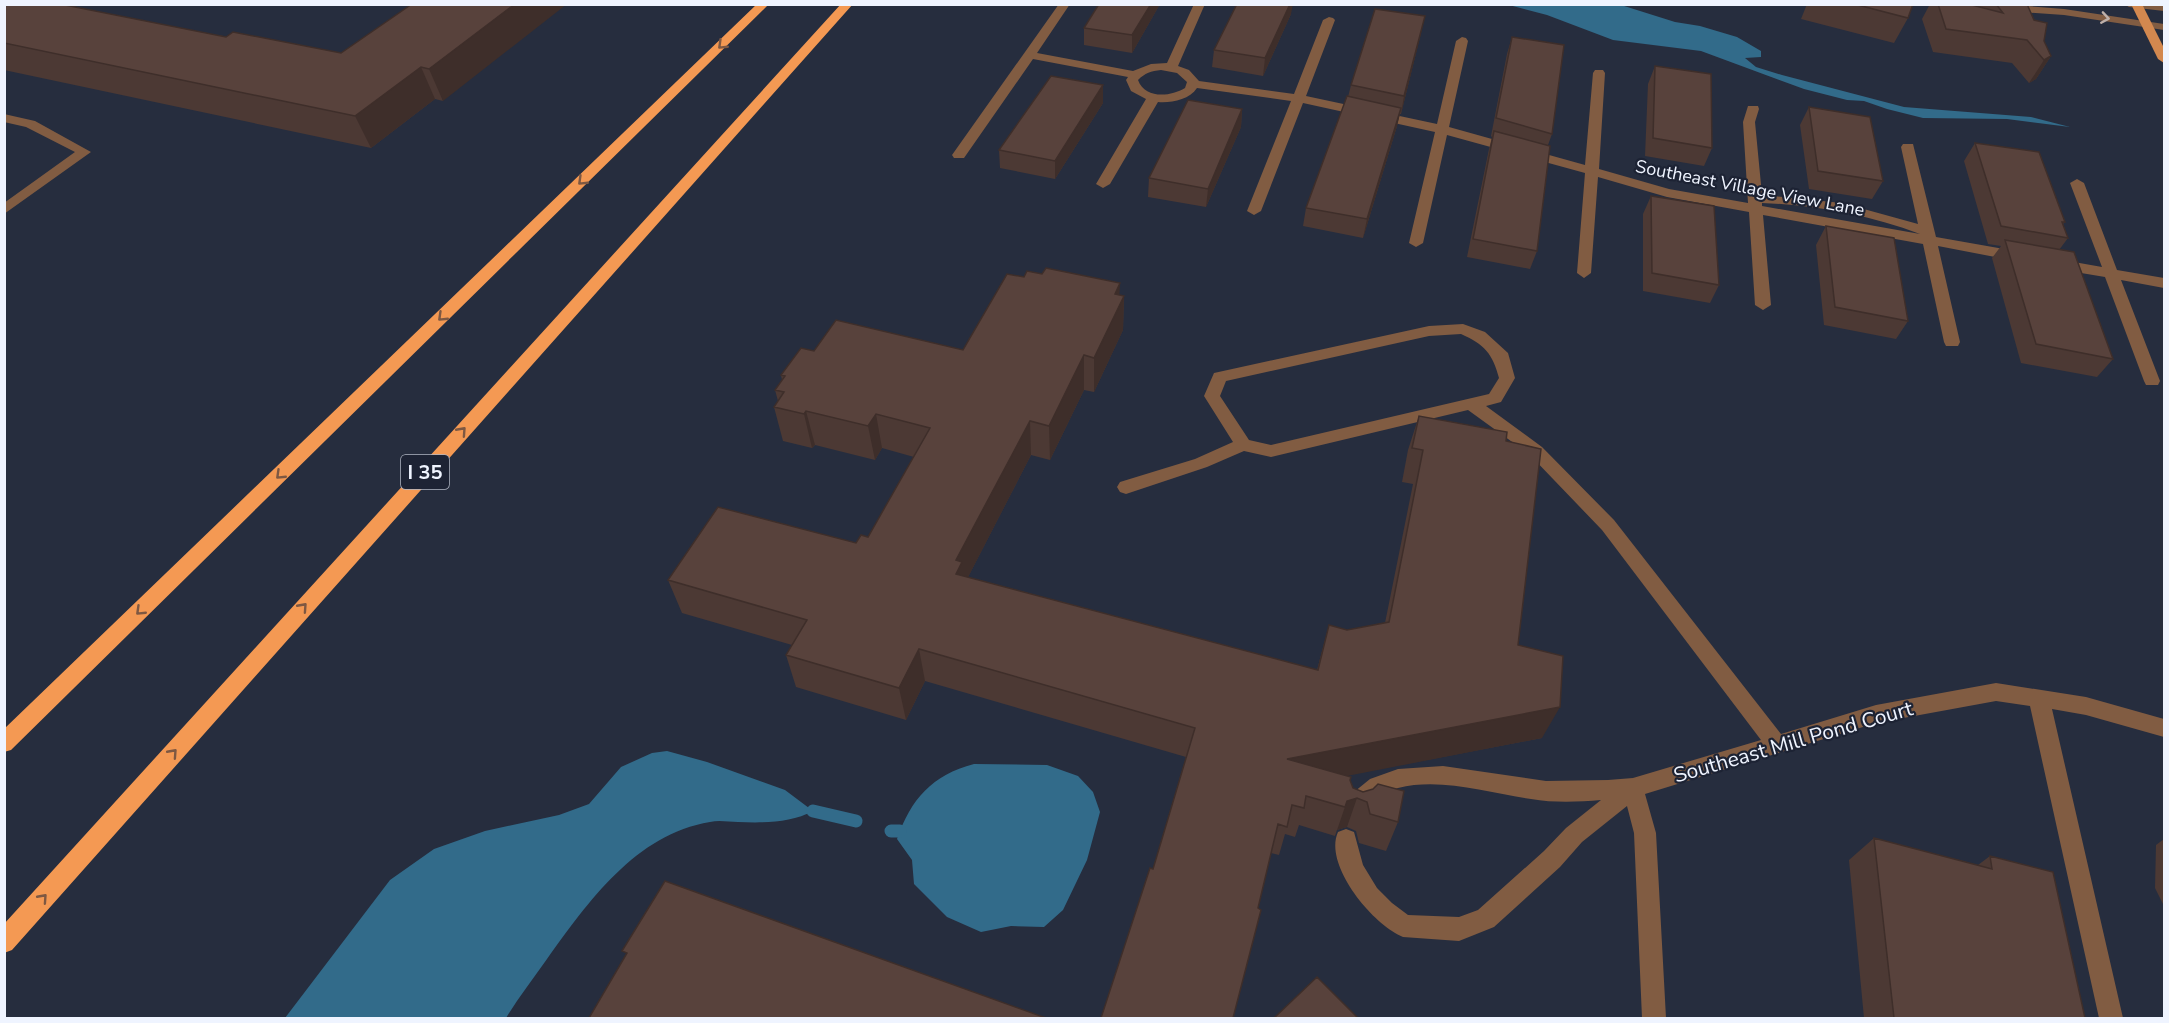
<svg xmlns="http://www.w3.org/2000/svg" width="2169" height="1023" viewBox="0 0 2169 1023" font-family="'Nunito Sans',sans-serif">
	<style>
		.water { fill: #326b8a }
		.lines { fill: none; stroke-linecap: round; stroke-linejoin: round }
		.stream { stroke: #326b8a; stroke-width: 13 }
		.minor { fill: #815c42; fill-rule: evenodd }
		.major { fill: #d3884f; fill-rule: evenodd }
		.highway { fill: #f49953; fill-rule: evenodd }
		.wall { fill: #4c3934 }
		.shaded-wall { fill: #3e2e2a }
		.building { fill: #58423c; stroke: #3e2e2a; stroke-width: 1.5 }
		.oneway { stroke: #beb0aa }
		.oneway2 { stroke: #7e5842 }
		.labels { text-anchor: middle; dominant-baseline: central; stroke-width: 4.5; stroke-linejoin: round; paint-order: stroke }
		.far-street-label { font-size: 18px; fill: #eff4ff; stroke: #1d2334 }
		.shield { fill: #1d2334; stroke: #b0b5c2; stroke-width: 1.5 }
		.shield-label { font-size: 20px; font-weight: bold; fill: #eff4ff }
		.street-label { font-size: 21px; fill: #eff4ff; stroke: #1d2334 }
	</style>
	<rect width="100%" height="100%" fill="#262d3e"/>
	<!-- water -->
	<path class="water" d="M1509,5h112l54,17 25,4 37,11 24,14v6l-16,1 11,9 26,8 122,32 127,10 39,10 -63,-8 -84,-1 -36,-9 -23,-8 -17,-1 -43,-11 -103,-38 -88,-11 -66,-25z
		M667,751l40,11 78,28 28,21c-22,12 -50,12 -75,11 -9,0 -19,-2 -28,0 -74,12 -122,80 -163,137 -14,20 -29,39 -41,59h-221l105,-138 44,-31 51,-18 74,-16 30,-11 32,-37 31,-14z
		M974,764l73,1 31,11 15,16 7,20 -13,48 -24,50 -19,17 -33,-1 -30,6 -34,-15 -33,-33 -2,-24 -15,-21c14,-40 35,-64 77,-75z"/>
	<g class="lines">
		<!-- stream -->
		<path class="stream" d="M813,811l43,10
			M891,831h9"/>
		<!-- minor -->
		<path class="minor" d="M1059,4h11l-33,49 96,18 18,-7 16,-1 27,-59h11l-27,62 11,4 10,11 95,13 29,-74 6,-3 4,1 2,2 -29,76 131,28 19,-83 6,-4 4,1 2,3 -19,86 136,38 8,-92 2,-3h8l2,3 -6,96 70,20 79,14 -5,-81 5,-16h10l1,3 -4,13 7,73 80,8 76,21 -17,-77 2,-3h10l23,93 85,15 7,5 -7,5 -83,-16 22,96 -2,4h-12l-2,-4 -21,-98 -160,-29 8,90 -8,5 -8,-5 -6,-93 -82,-15 -69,-20 -7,96 -7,5 -7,-5 8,-100 -138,-38 -24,108 -7,4 -7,-4 26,-111 -132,-29 -42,108 -7,4 -7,-4 44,-110 -94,-13c-8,12 -26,15 -39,14l-48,82 -7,4 -7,-4 50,-85 -15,-8 -5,-11 2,-3 -95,-18 -69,99h-10l-2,-3zM1161,70l16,3 10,9 -2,6c-15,9 -40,11 -47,-8 7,-7 13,-9 23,-10zM1762,203c55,2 107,12 158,31l-158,-28z
			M2001,4l63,5 100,15v6l-100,-15 -45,-3z
			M2124,4l40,1v6l-35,-4z
			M4,114l31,7 56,31 -87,62v-11l71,-51 -49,-25 -22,-5z
			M2077,179l7,4 33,87 47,8v10l-43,-8 39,101 -2,4h-12l-2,-4 -39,-104 -48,-8 -7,-5 7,-5 45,8 -32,-84z
			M1463,324l22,8 23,21 7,25 -14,24 -15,4 56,41 72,73 167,214 95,-29 120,-22 90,14 78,22v18l-78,-22 -34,-6 71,309h-24l-69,-312 -34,-5 -120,22 -231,71 11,39 10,185h-24l-8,-185 -7,-27 -45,36 -22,25 -66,60 -35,14 -56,-4c-30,-12 -80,-72 -65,-105l8,-3 8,3 9,33 14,23 15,15 16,12 51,2 19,-7 66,-59 22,-23 35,-28c-23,2 -47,3 -70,-1 -42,-6 -90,-22 -133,-11 -14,4 -23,16 -36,21l-8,-3 -3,-7 3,-7 16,-13 28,-10 45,-3 103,15 62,-1 25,-2 128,-38 -159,-210 -72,-75 -62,-45 -197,47 -27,-6 -37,16 -81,27 -6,-2 -3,-5 3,-5 75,-23 38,-17 -29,-46 10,-23 215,-47zM1461,334c23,10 32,20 38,44l-10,16 -218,51 -22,-5 -29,-44 6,-15 203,-45z"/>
		<!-- major -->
		<path class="major" d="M2131,4h11l22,44v15l-6,-4z"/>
		<!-- highway -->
		<path class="highway" d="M757,4h12l-758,746 -7,2v-23z
			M841,4h12l-841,946 -8,3v-29z"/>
	</g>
	<!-- wall -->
	<path class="wall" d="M4,4l337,49 71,-49 31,97 -8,-2 -64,49 -367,-78z
		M1160,4l-28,49 -48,-8v-17z
		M1807,4h106l-5,14 -14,25 -93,-24z
		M1930,4h97l24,52 -15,23 -7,4 -17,-20 -79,-11 -11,-33z
		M1291,14l-28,62 -51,-9 2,-17z
		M1421,33l-20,81h-1l-3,12 -34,112 -60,-12 3,-18 42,-111 3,-12z
		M1512,37l40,97 -4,11 -11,106 -7,18 -63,-12 22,-108 3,-12 -1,-1 16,-82z
		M1655,66l57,82 -8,18 -59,-10 3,-72z
		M1103,85v18l-48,76 -55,-11 -1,-18z
		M1809,107l74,74 -11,18 -63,-10 -9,-64z
		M1242,109l-1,18 -35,80 -58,-10 1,-19z
		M1975,143l90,79 -2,2 5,14 -9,12 54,109 -16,18 -76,-14 -29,-105 9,-12 -13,-2 -24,-83z
		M1651,196l68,89 -9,18 -67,-12v-77z
		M1826,226l82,95 -12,18 -72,-14 -8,-80z
		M1120,295l4,1 -1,34 -29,62 -10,-2 -34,70 -19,-5 -63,122 349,93 12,-45 18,5 38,-7 28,-139 -11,-2 6,-32 11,-34 87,25 12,204 24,93 -194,37 5,13 45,34 -12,29 -27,-8 -3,-12 -9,-4 -10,3 -2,6 -36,-11 -4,12 -10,-3 -6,21 -8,-2 -118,16 33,-112 -261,-76 -19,39 -110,-33 -10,-32 6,-10 -110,-32 -14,-33 188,-37 12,-6 46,-80 -32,-9 -7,12 -60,-15 -3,3 -29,-7 -9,-34 4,-6 -3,-11 7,-10 -1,-5 33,-24 149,-1z
		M1874,838l104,27 12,-9 95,162h-221l-15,-158z
		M2164,839v67l-9,-18 1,-43z"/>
	<!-- shaded-wall -->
	<path class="shaded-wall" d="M515,4h52l-124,97 -14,-32z
		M1151,4h9l-28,49v-18z
		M1290,4h3l-2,10 -28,62 2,-18z
		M1425,16l-4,17 -20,81 3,-18z
		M2051,56l-15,23 -7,4 15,-23z
		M421,67l14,32 -64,49 -16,-32z
		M1103,85v18l-48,76v-18z
		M1401,108l-4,18 -34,112 4,-19z
		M1242,109l-1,18 -35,80 2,-18z
		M1120,283l-1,23 5,-10 -1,34 -29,62v-34l21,-64z
		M1084,355v35l-34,70 -1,-34z
		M806,411l9,34 -3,3 -8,-34z
		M876,414l6,34 -7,12 -7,-34z
		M1030,421l1,34 -66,128 -9,-9v-14z
		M919,649l6,32 -19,39 -7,-32z
		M1560,707l-18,31 -262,51 7,-30z
		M1357,798l-10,29 -10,3 -2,6 12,-35z"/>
	<!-- building -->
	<path class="building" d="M4,4h56l166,33 7,-5 108,21 71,-49h103l-86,65 -8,-2 -66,49 -351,-73z
		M1099,4h52l-19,31 -48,-7z
		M1237,4h53l-25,54 -51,-8z
		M1854,4h59l-5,14z
		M1938,4h30l35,9 -7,-9h31l7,16 13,3 -3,18 7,15 -7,4 -17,-20 -81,-11z
		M1375,9l50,7 -21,80 -53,-11z
		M1512,37l52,8 -12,89 -56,-16z
		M1655,66l56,8 1,74 -59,-10z
		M1051,76l52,9 -48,76 -56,-11z
		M1347,96l54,12 -34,111 -61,-11z
		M1188,100l54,9 -34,80 -59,-11z
		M1809,107l61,10 13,64 -65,-10z
		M1494,131l56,15 -13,105 -64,-12z
		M1975,143l64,9 26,70h-3l6,16 -67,-12z
		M1651,196l63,10 5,79 -67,-12z
		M1826,226l68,12 14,83 -73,-14z
		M2005,240l69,12 39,107 -77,-15z
		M1046,268l74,15 -5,11 9,2 -30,62 -10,-3 -35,71 -19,-5 -74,139 6,2 -6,12 362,96 11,-45 18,5 42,-8 34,-172 -11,-2 7,-32 88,16 -1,9 35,8 -23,196 45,11 -3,51 -273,52 64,18 -1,3 3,8 10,4 10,-3 5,-5 26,7 -6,31 -28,-8 -3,-12 -10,-4 -10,3 -2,6 -39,-11 -2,12 -12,-3 -5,22 -9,-3 -20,84 3,2 -28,108h-132l49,-150 3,1 42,-141 -276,-79 -20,39 -113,-33 21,-35 -139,-40 50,-73 138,36 5,-8 7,2 62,-109 -54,-14 -8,12 -62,-15 -2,3 -30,-7 10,-15 -9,-2 10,-14 -4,-1 20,-27 13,3 22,-31 127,30 44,-76 17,3 3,-6 15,3z
		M1874,838l118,31 -2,-13 63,16 32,146h-191z
		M665,881l381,137h-457l38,-65 -5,-2z
		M1317,977l41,41h-84z"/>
	<!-- one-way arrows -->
	<defs><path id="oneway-chevron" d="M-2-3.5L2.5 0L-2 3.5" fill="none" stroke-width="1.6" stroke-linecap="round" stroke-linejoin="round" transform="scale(1.5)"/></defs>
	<use class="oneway" href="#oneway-chevron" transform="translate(2105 18) rotate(9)"/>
	<g class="oneway2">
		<use href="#oneway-chevron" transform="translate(722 45) rotate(136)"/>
		<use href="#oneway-chevron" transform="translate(582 181) rotate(136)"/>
		<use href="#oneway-chevron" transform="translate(442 317) rotate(136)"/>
		<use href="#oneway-chevron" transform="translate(462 431) rotate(-48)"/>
		<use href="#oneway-chevron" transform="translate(280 475) rotate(136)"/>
		<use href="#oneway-chevron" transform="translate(303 607) rotate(-48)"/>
		<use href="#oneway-chevron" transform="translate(140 611) rotate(136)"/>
		<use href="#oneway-chevron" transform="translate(173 753) rotate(-48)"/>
		<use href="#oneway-chevron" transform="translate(43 898) rotate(-48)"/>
	</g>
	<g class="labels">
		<!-- far-street labels -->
		<g class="far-street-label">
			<text transform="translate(1750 188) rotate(11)">Southeast Village View Lane</text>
		</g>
		<!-- shield labels -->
		<rect class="shield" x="401" y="455" width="48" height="34" rx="4.5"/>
		<g class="shield-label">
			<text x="425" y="472">I 35</text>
		</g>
		<!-- street labels -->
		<g class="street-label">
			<text transform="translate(1793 742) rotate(-16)">Southeast Mill Pond Court</text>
		</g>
	</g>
	<!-- border -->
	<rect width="2169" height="1023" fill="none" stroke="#eff4ff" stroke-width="12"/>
</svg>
